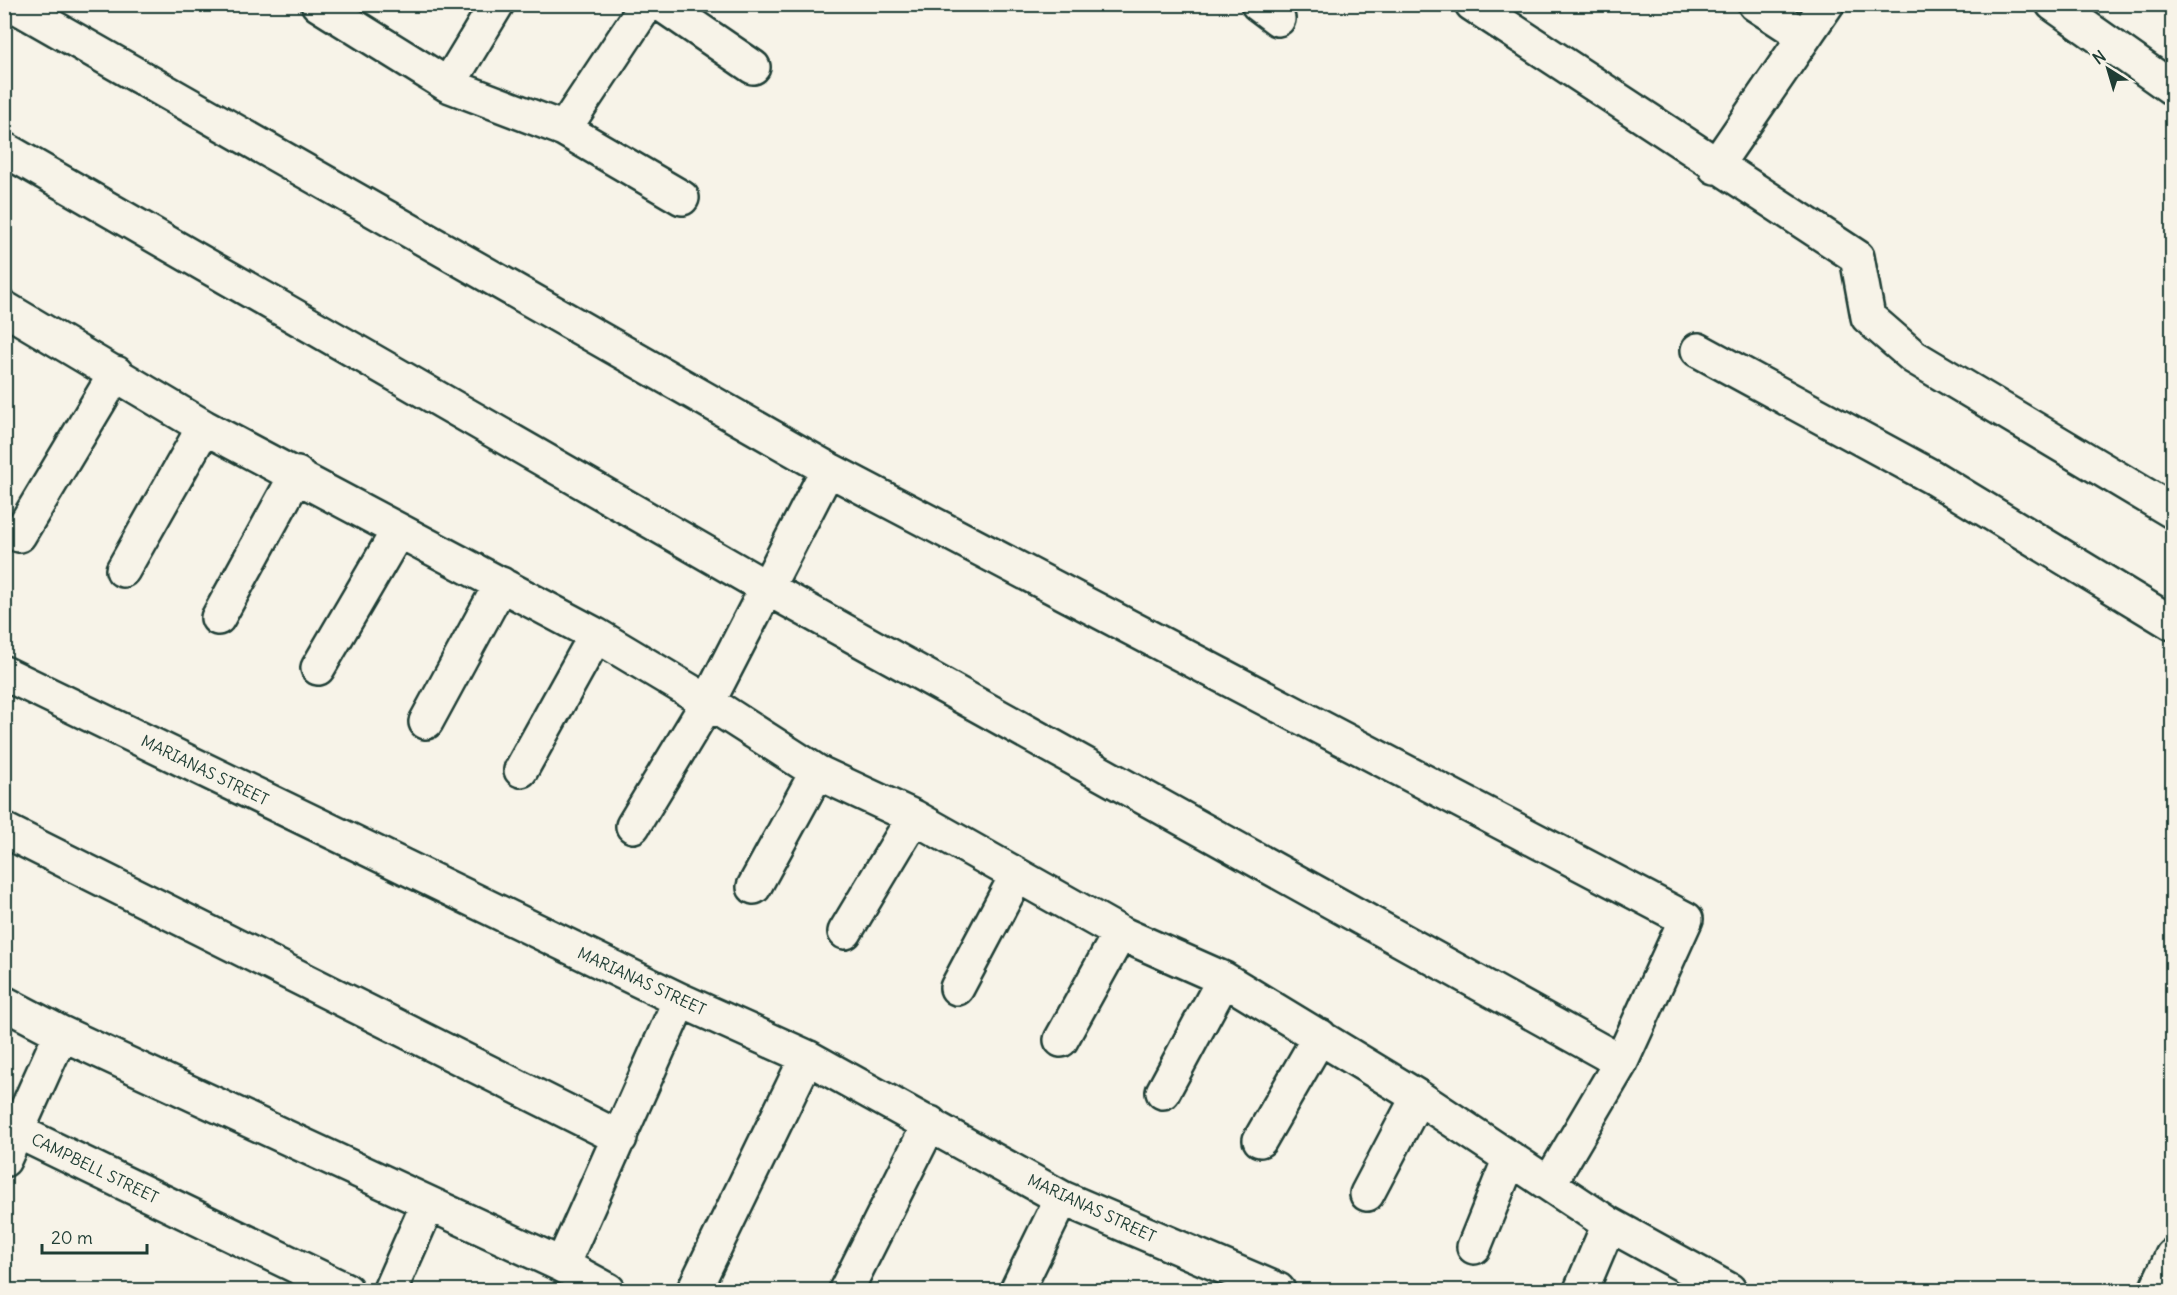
<svg xmlns="http://www.w3.org/2000/svg" width="2177" height="1295" viewBox="0 0 2177 1295" font-family="Delius,sans-serif">
	<style>
		.lines { fill: none; stroke-linecap: round; stroke-linejoin: round }
		.minor-casing { stroke: #1f3d34; stroke-width: 38 }
		.minor { stroke: #f7f3e8; stroke-width: 33 }
		.labels { text-anchor: middle; dominant-baseline: central; stroke-width: 6; stroke-linejoin: round; paint-order: stroke }
		.street-label { font-size: 16px; fill: #1f3d34; stroke: #f7f3e8 }
	</style>
	<rect width="100%" height="100%" fill="#f7f3e8"/>
	<filter id="ink" filterUnits="userSpaceOnUse"><feTurbulence type="fractalNoise" baseFrequency=".0167" numOctaves="2"/><feDisplacementMap in="SourceGraphic" scale="12" xChannelSelector="R" yChannelSelector="G"/><feConvolveMatrix kernelMatrix="1 2 1 2 8 2 1 2 1" color-interpolation-filters="sRGB"/></filter>
	<g filter="url(#ink)">
		<g class="lines">
			<defs>
				<path id="minor" d="M12,4l816,465 858,450 -65,143 -72,122
					M318,4l130,81 116,44 118,69
					M661,4l92,63
					M1258,4l20,15
					M1472,4l385,253 11,60 46,40 258,154
					M1755,4l49,32
					M2053,4l119,84
					M448,85l49,-81
					M564,129l83,-125
					M4,149l763,439 854,474
					M1715,167l112,-163
					M4,308l200,119 392,208 112,67 109,70 97,45 206,116 104,46 194,118 191,127 120,66
					M1698,350l234,127 240,146
					M19,535l97,-162
					M123,570l81,-143
					M218,618l79,-144
					M318,668l80,-137
					M4,673l676,327 127,57 255,141 216,92
					M426,722l75,-138
					M521,770l75,-135
					M633,826l75,-124 120,-233
					M4,830l616,308
					M754,887l63,-115
					M845,932l69,-115
					M957,988l60,-113
					M4,1003l57,30 501,232 46,25
					M1061,1040l59,-107
					M1163,1092l61,-113
					M4,1125l342,165
					M1260,1140l60,-104
					M4,1160l57,-127
					M1367,1194l51,-97
					M1474,1247l36,-89
					M562,1265l118,-265
					M390,1290l38,-86
					M694,1290l113,-233
					M846,1290l84,-167
					M1017,1290l45,-92
					M1581,1290l28,-66
					M2156,1290l16,-34"/>
			</defs>
			<!-- minor casing -->
			<use href="#minor" class="minor-casing"/>
			<!-- minor -->
			<use href="#minor" class="minor"/>
		</g>
	</g>
	<g class="labels">
		<!-- street labels -->
		<g class="street-label">
			<text transform="translate(205 770) rotate(26)">MARIANAS STREET</text>
			<text transform="translate(642 981) rotate(25)">MARIANAS STREET</text>
			<text transform="translate(95 1168) rotate(26)">CAMPBELL STREET</text>
			<text transform="translate(1092 1208) rotate(25)">MARIANAS STREET</text>
		</g>
	</g>
	<!-- margin -->
	<rect width="2177" height="1295" fill="none" stroke="#f7f3e8" stroke-width="24"/>
	<rect x="12" y="12" width="2153" height="1271" fill="none" stroke="#1f3d34" stroke-width="2" filter="url(#ink)"/>
	<!-- north arrow -->
	<g transform="translate(2108 69) rotate(323)" stroke="#f7f3e8" stroke-width="4.5" paint-order="stroke">
	<path d="M0-4.5L10 22L0 15L-10 22Z" fill="#1f3d34"/>
	<text y="-9" font-size="16" font-weight="bold" text-anchor="middle" fill="#1f3d34">N</text>
	</g>
	<!-- scale -->
	<path d="M42 1244v9h105v-9" fill="none" stroke="#1f3d34" stroke-width="3"/>
	<text x="51" y="1244" font-size="18" fill="#1f3d34" stroke="#f7f3e8" stroke-width="4.5" paint-order="stroke">20 m</text>
</svg>
